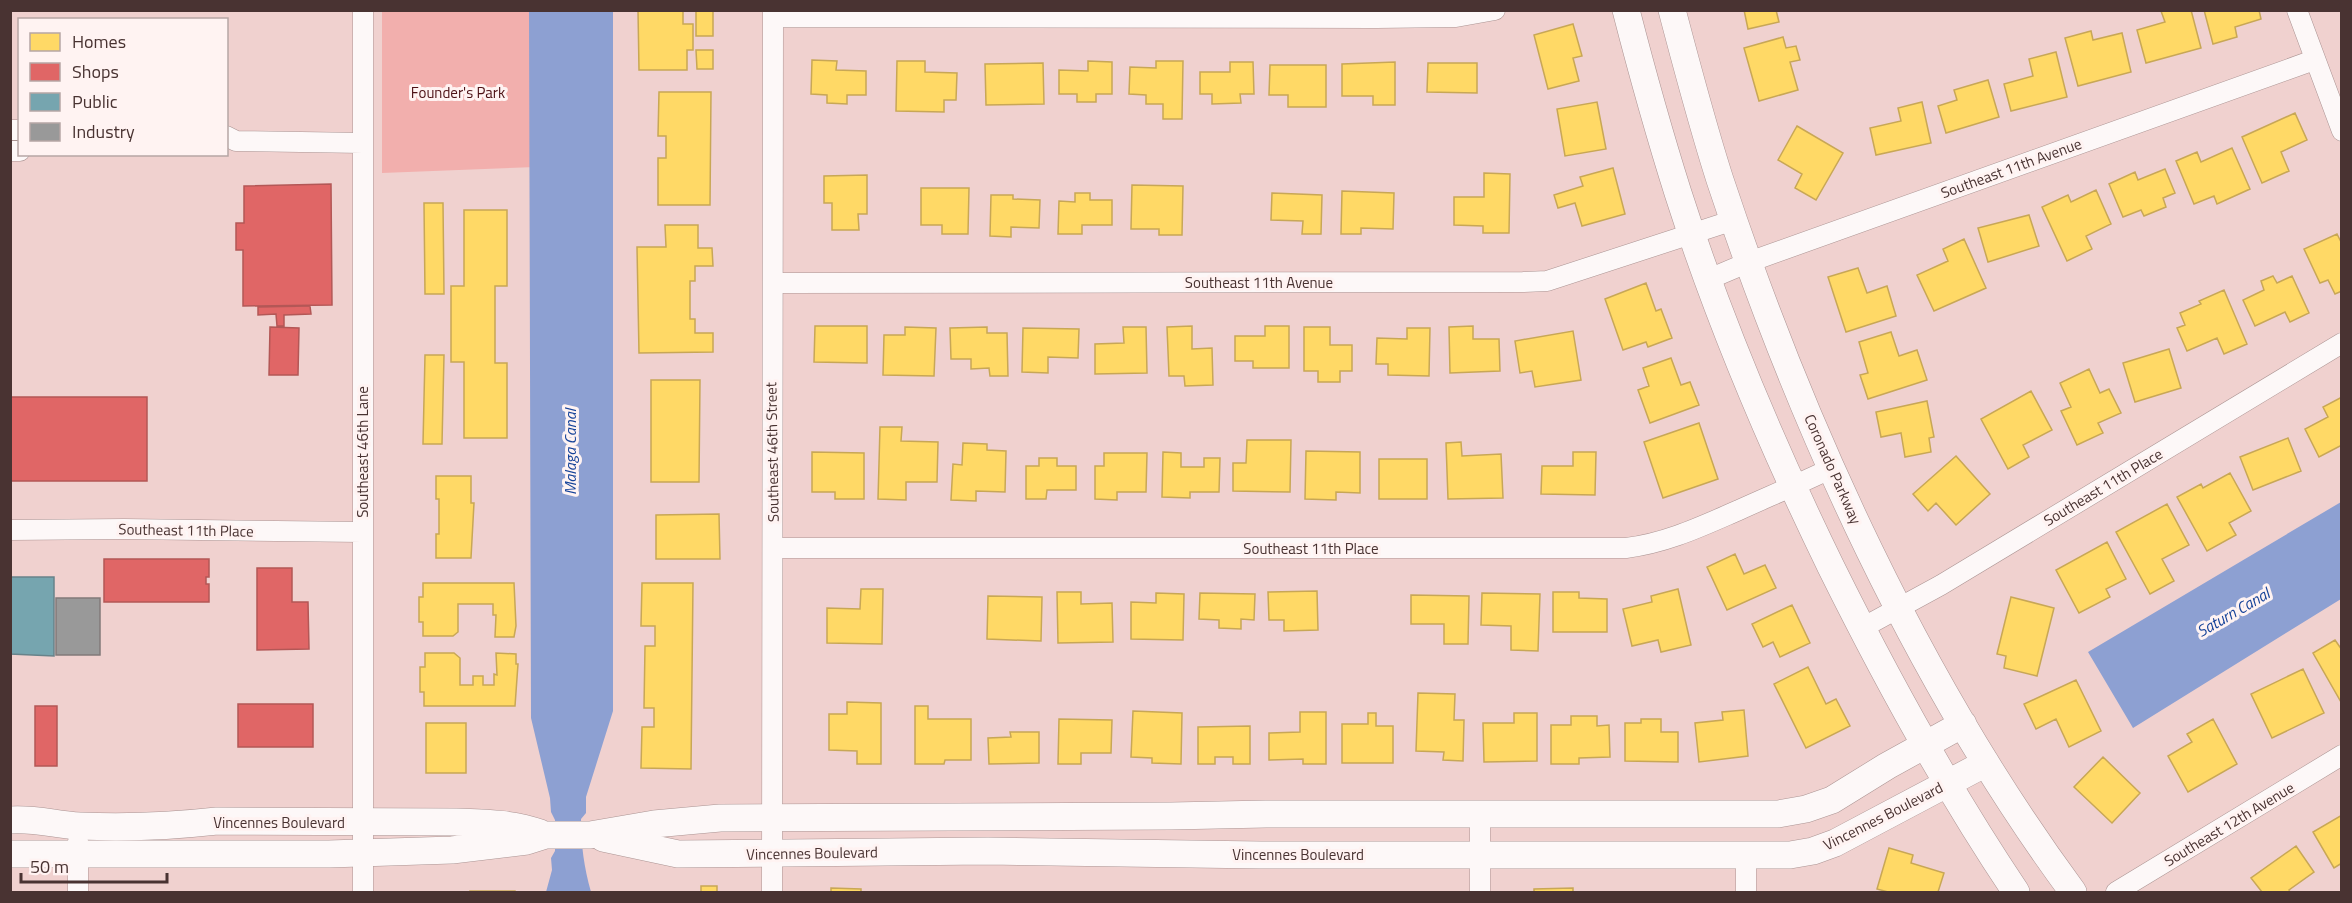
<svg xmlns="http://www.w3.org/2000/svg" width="2352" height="903" viewBox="0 0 2352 903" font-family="'Titillium Web',sans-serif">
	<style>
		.green { fill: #f2afad }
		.water { fill: #8da0d2 }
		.homes { fill: #ffd966; stroke: #c8a756; stroke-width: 1.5 }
		.shops { fill: #e06666; stroke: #b35756; stroke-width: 1.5 }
		.public { fill: #76a5af; stroke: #68838a; stroke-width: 1.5 }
		.industry { fill: #999; stroke: #817a7a; stroke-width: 1.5 }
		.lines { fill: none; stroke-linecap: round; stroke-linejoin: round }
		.street-casing { stroke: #ab9493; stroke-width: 21 }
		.secondary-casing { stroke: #ab9493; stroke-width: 28 }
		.street { stroke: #fdf8f8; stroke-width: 20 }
		.secondary { stroke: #fdf8f8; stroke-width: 27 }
		.labels { text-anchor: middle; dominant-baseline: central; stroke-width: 6; stroke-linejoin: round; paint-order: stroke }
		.park-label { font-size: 15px; fill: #4d1115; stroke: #fff3f2 }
		.street-label { font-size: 15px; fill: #493332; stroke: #fff3f2 }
		.water-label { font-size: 16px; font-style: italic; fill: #164399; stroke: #fff3f2 }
	</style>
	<rect width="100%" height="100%" fill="#f0d1cf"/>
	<!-- green -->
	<path class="green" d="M382,11h152l2,156 -154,6z"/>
	<!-- water -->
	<path class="water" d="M529,11h84v700l-27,86v16l-5,6c0,26 3,48 10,73h-45l6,-22 -1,-12 4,-7v-31l-4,-8 -1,-14 -19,-80z
		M2341,502v97l-208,129 -45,-76z"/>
	<!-- homes -->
	<path class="homes" d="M638,10h50l-5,1v13h10v26h-6v20h-48z
		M696,10h17v26h-17z
		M1744,10h32l3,12 -31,7z
		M2191,10l10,38 -55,15 -9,-33 28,-8 -4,-11z
		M2204,10h55l2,9 -26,8 2,10 -24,7z
		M1573,24l9,32 -9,2 6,23 -31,8 -14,-54z
		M2091,31l2,9 29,-7 9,39 -53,14 -13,-48z
		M1783,37l3,11 10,-2 4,14 -10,2 8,28 -39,11 -15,-53z
		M696,50h17v19h-16z
		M2056,52l11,45 -56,14 -7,-27 29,-8 -4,-17z
		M812,60l25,1 -1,9 30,1v24h-19v9l-20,-1v-8l-16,-1z
		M897,61h28v11l32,1 -1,27h-12v12l-48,-1z
		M1088,61l24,1v32h-16v8h-19v-8h-18v-24l29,1z
		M1156,61h27l-1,58h-19v-15h-17v-9l-17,-1 1,-27 26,1z
		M1230,62h23l1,32h-14l1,9 -29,1v-10h-12v-22h30z
		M1395,62v43h-22v-9h-31v-32z
		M1043,63l1,41 -58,1 -1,-41z
		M1428,63h49v30l-50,-1z
		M1270,65h56v42h-38v-12h-19z
		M1988,80l11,37 -53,16 -8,-27 19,-6 -3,-10z
		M659,92h52l-1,113h-52v-47h8v-22h-8z
		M1597,102l9,47 -41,7 -8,-47z
		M1922,102l9,41 -55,12 -6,-27 31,-7 -3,-13z
		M2295,113l12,27 -26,12 8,19 -27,12 -20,-46z
		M1797,126l46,27 -27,47 -21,-12 7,-14 -24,-14z
		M2232,148l18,41 -33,15 -3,-8 -20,8 -18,-43 21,-9 4,10z
		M1613,168l12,46 -43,12 -7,-23 -17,5 -4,-13 29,-9 -3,-9z
		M2165,169l10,24 -12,5 3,9 -22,9 -3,-6 -18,7 -14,-33 26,-12 3,8z
		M1484,173l26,1 -1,59h-26v-7l-29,-1v-28h30z
		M867,175v39h-9l1,16h-27v-27h-8v-27z
		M1132,185l51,1 -1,49h-23v-6h-28z
		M921,188h48l-1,46h-26v-9h-21z
		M2096,190l15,34 -25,12 6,13 -25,12 -25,-54 26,-12 3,7z
		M1342,191l52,2 -1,36 -32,-1v6h-20z
		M1075,193h15v7h22v25h-30v9h-24l1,-33 16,1z
		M1272,193l50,2 -1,39h-19l1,-13 -32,-1z
		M991,195h22v4l27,1 -1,28 -28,-1v10l-21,-1z
		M424,203h19l1,91h-19z
		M464,210h43v76h-12v77h12v75h-43v-76h-13v-76h13z
		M2029,215l10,31 -51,16 -10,-34z
		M665,225h33v23h14l1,18h-18v15h-5v38h5v14h18v19l-74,1 -2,-106h29z
		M2337,234l5,10v47l-7,3 -7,-14 -8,3 -16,-34z
		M1964,239l22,49 -52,23 -17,-36 31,-14 -5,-12z
		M1858,268l9,25 20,-7 9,30 -50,16 -18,-55z
		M2273,276l4,7 15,-7 17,37 -19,9 -5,-10 -30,14 -12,-26 21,-10 -3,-9z
		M1646,283l10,28 5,-2 11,29 -24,9 -2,-5 -23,8 -18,-51z
		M2224,290l23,54 -23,10 -7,-16 -30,13 -10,-23 8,-3 -5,-12 21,-9 -2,-3z
		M815,326h52v37l-53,-1z
		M1192,326v23l20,-1 1,37 -28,1 -1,-10h-15l-2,-49z
		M1265,326h24v42h-36v-7h-18v-25h30z
		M1473,326v13h26l1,32 -50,2 -1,-46z
		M905,327l31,1 -2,48 -51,-1 1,-40h21z
		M987,327v6h20l1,43h-18l-1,-8 -18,1v-10h-20l-1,-31z
		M1123,327h23l1,46 -52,1v-30l29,-1z
		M1304,327h26v18h22v26h-12v11h-22v-11h-14z
		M1023,328l56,1 -1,29 -30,-1v16l-26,-1z
		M1407,328h23l-1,48 -41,-1v-11h-12l1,-26 30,1z
		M1573,331l8,49 -46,7 -3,-16 -12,2 -5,-32z
		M1891,332l8,24 18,-6 10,30 -59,19 -8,-24 8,-2 -9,-31z
		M2169,349l12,39 -46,14 -12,-39z
		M425,355h19l-2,89h-19z
		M1671,358l10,27 9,-3 9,23 -49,18 -12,-33 11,-4 -6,-18z
		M2089,369l11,24 9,-4 12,24 -23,10 5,10 -26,12 -16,-34 10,-4 -11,-24z
		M651,380h49l-1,102h-48z
		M2031,391l21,39 -29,15 6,12 -21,12 -27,-50z
		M2342,397v48l-23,12 -14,-28 23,-12 -5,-10z
		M1927,401l7,36 -5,1 2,14 -26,5 -4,-24 -20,4 -5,-25z
		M1699,423l19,56 -55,19 -19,-56z
		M880,427h22l-1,14 37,1 -1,40h-31v18l-28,-1z
		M2288,438l13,33 -48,19 -13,-33z
		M1247,440h44l-1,52 -57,-1v-28h13z
		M1461,442l1,14 39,-2 2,44 -55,1 -2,-56z
		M963,443l24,1v6l19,1 -1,41 -29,-1v10l-25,-1 2,-36 9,1z
		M1306,451l54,1v41l-24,-1v8l-31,-1z
		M812,452l52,1v46h-29v-7h-23z
		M1163,452l18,1v14h23v-9h16l-1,34h-29v6l-28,-1z
		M1573,452h23l-1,43 -54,-1 1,-28h31z
		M1104,453h43l-1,39h-29v8l-22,-1v-33h9z
		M1956,456l34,38 -34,31 -20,-22 -8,8 -15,-17z
		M1039,458h18v8h19v24h-29l-1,9h-20v-33h13z
		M1379,459h48v40h-48z
		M2230,473l21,38 -22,12 7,12 -29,16 -30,-54 24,-13 2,4z
		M436,476h35v27h3l-3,55h-35v-24h3v-35h-3z
		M2167,504l22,41 -27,14 12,22 -24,13 -34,-62z
		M719,514l1,45h-64v-44z
		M2107,542l19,37 -20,10 4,8 -31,16 -23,-43z
		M1735,554l9,20 21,-9 11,23 -49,22 -20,-43z
		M423,583h91l2,43 -2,11h-19l1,-22h-3v-11h-35v28l-5,4h-30v-14h-4v-25h4z
		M642,583h51l-2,186 -50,-1 1,-41h12v-19h-10l1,-62h10v-20h-14z
		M861,589h22l-1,55 -55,-1v-35l33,1z
		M1678,589l13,56 -30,7 -3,-12 -26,6 -9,-37 29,-7 -1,-6z
		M1317,591l1,39 -34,1v-11h-15l-1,-28z
		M1057,592h24v12l31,-1 1,39 -55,1z
		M1553,592h26v6l28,1v33h-54z
		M1156,593l28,1 -1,46 -52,-1v-37l25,1z
		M1200,593l55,1 -1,26 -13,-1v10l-22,-1v-8l-20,-1z
		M1482,593l58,1 -2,57 -27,-1v-24l-30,-1z
		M1411,595l58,1 -1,48h-24v-20h-33z
		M988,596l54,1 -1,44 -54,-2z
		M2011,597l43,11 -17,68 -33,-8 2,-12 -9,-2z
		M1792,605l18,38 -30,14 -7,-15 -10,5 -11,-23z
		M2335,640l7,10 -1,52 -28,-49z
		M425,653h29l6,5v27h13v-9h10v9h11v-11l3,1 -1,-22 20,1v10h2l-3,42h-91v-14h-4v-25h5z
		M1808,667l18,37 10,-5 14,27 -44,22 -32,-64z
		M2303,669l21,44 -52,25 -21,-44z
		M2076,680l25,51 -32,16 -13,-28 -20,10 -12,-25z
		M1418,693l37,1 -1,26h10l-1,41 -20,-1 1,-8 -28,-1z
		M847,702l34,1v61h-24v-13l-28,-1v-36h18z
		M915,706h13v13h43v41h-26l-1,4h-29z
		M1744,710l4,46 -49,6 -4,-39 28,-3 -1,-8z
		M1133,711l49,2 -1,51 -29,-1v-5l-21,-1z
		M1300,712h26v52h-23v-5l-34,1v-27l31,-1z
		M1368,713h8v13h17v37h-51v-39h26z
		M1514,713h23v48l-53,1 -1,-39h31z
		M1571,716h26v10l12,-1 1,32 -31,1v6h-28v-39h20z
		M1059,719l53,1 -1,33h-30v11h-23z
		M1641,719h20v13h17v30l-53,-1v-38h16z
		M2213,719l24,45 -49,28 -20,-36 24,-14 -5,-8z
		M426,723h40v50h-40z
		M1250,726v38h-17v-7h-18v7h-17v-37z
		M1010,732h29v31l-50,1 -1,-26 23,-1z
		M2103,757l37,36 -28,30 -38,-36z
		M2342,815v48l-8,5 -21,-36z
		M2296,846l18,26 -25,18 1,2h-28l-11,-14z
		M1889,848l24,7 -2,8 33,10 -6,19h-50l-11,-3z
		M701,886h16v6h-16z
		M831,888l30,1v3h-30z
		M1573,888v4h-39v-3z
		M470,891h45v1h-45z"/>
	<!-- shops -->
	<path class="shops" d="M331,184l1,121 -89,1v-56h-7v-27h8v-37z
		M310,306l1,8 -27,1v11h-7l-1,-12 -18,1v-8z
		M270,327l29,1 -1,47h-29z
		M10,397h137v84h-137z
		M104,559h105v18h-3v7h3v18h-105z
		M257,568h35v34h16l1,47 -52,1z
		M238,704h75v43h-75z
		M35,706h22v60h-22z"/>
	<!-- public -->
	<path class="public" d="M10,577h44v79l-44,-2z"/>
	<!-- industry -->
	<path class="industry" d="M56,598h44v57h-44z"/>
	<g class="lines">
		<defs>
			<path id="street" d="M363,10v882
				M2297,10l45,121
				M773,17l603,1 80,-1 39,-7
				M10,130h10
				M226,136l10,5 127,2
				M10,151h10
				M1709,279l40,-17 565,-202
				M774,283l749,-1 24,-1 187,-61
				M10,530l114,-1 238,3
				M773,548h853c41,-5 76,-22 113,-38 31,-14 62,-27 93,-42
				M1862,628l79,-43 401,-242
				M78,892v-51
				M772,892l1,-882
				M1480,892v-78
				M1746,892v-36
				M2116,892l226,-137"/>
			<path id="secondary" d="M1626,10c16,62 33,123 52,183 41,128 94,253 153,374 56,113 115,221 185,325
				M1672,10c15,57 30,114 48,170 82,247 198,502 353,712
				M10,820c26,-2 46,5 70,6 46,2 92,0 137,-5l239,1c28,1 57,1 84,11
				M603,838l75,16 310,-3 273,4h529l23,-4 22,-8 151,-80
				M10,854h319l123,-4 75,-9 19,-6h44l64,-11 66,-6 451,-2 95,-2h512l28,-5 26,-9 55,-34 76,-42"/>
		</defs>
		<!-- street casing -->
		<use href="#street" class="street-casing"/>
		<!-- secondary casing -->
		<use href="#secondary" class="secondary-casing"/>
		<!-- street -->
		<use href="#street" class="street"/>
		<!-- secondary -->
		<use href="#secondary" class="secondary"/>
	</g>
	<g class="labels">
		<!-- park labels -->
		<g class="park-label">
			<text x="458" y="92">Founder's Park</text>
		</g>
		<!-- street labels -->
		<g class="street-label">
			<text transform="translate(2011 168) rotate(-20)">Southeast 11th Avenue</text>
			<text x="1259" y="282">Southeast 11th Avenue</text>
			<text transform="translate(362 452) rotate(-90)">Southeast 46th Lane</text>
			<text transform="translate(772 452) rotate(-91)">Southeast 46th Street</text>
			<text transform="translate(1833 469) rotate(66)">Coronado Parkway</text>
			<text transform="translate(2103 487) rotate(-31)">Southeast 11th Place</text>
			<text transform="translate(186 530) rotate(1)">Southeast 11th Place</text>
			<text x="1311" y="548">Southeast 11th Place</text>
			<text transform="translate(1883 816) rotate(-27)">Vincennes Boulevard</text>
			<text x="279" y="822">Vincennes Boulevard</text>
			<text transform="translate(2229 824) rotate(-31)">Southeast 12th Avenue</text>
			<text transform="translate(812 853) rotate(-1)">Vincennes Boulevard</text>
			<text x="1298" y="854">Vincennes Boulevard</text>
		</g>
		<!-- water labels -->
		<g class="water-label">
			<text transform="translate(570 452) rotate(-90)">Malaga Canal</text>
			<text transform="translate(2233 612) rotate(-30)">Saturn Canal</text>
		</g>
	</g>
	<!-- border -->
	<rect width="2352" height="903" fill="none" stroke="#493332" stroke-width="24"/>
	<!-- legend -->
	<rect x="18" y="18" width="210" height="138" fill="#fff3f2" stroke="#b6a6a5" stroke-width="1.5"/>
	<rect x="30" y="33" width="30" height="18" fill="#ffd966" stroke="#b6a6a5" stroke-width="1.5"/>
	<text x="72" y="48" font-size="18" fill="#493332">Homes</text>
	<rect x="30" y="63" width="30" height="18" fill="#e06666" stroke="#b6a6a5" stroke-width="1.5"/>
	<text x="72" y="78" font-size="18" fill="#493332">Shops</text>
	<rect x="30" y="93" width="30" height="18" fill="#76a5af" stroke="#b6a6a5" stroke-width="1.5"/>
	<text x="72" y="108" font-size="18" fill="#493332">Public</text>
	<rect x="30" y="123" width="30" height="18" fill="#999999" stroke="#b6a6a5" stroke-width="1.5"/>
	<text x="72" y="138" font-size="18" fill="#493332">Industry</text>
	<!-- scale -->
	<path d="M21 873v9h146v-9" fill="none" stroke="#493332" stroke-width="3"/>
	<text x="30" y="873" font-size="18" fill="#493332" stroke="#fff3f2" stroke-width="4.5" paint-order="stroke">50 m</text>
</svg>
